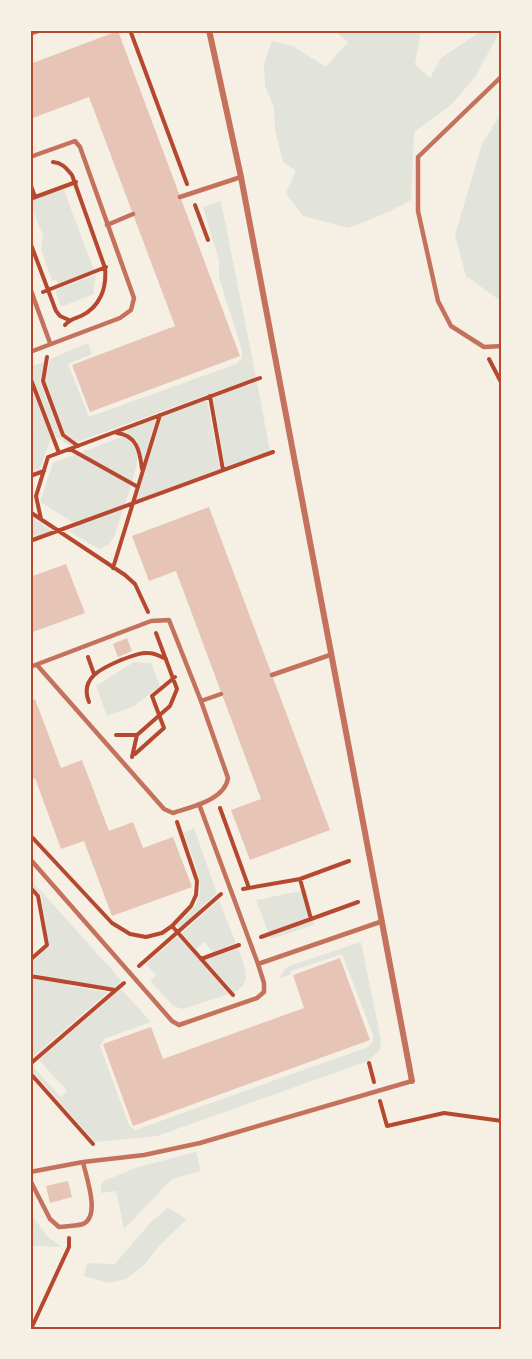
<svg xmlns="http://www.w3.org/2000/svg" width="532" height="1359" viewBox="0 0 532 1359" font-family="'DejaVu Sans',sans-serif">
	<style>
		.green { fill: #e2e4dc }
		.building { fill: #e6c5b7 }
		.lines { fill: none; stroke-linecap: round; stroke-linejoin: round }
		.path { stroke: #b5482f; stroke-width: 4 }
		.service { stroke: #c5725c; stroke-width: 4.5 }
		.minor { stroke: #c5725c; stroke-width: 6 }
		.neatline { fill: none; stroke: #b5482f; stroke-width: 2 }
	</style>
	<rect width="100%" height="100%" fill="#f6efe4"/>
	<!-- green -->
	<path class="green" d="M334,30h89l-2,2 -6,32 15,14 11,-20 41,-28 17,3 -24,44 -23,27 -38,28 -3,68 -23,12 -39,16 -46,-12 -17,-23 10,-22 -13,-9 -8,-33 -1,-22 -9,-21 -1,-22 8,-23 21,5 33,21 22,-25z
		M502,112v190l-36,-26 -11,-41 27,-91z
		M62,185l32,85 -36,14 -2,-5 -4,2 -11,-32 2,-13 -13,-33v-6z
		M221,201l35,176 -179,65 -12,-9 -20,-53 5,-21 38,-16 4,11 -24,10 21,53 147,-53 6,-6v-8l-23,-72v-17l-16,-54z
		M96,275l-3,19 -32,13 -6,-17z
		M44,362l-4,20 21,55 10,7 -2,1 -14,-9 -25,-66v-3z
		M257,382l13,69 -45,16 -12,-69z
		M30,385l21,53 -11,31 -10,3z
		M207,400l13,69 -84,31 26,-84z
		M156,418l-13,44c-2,-15 -6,-26 -21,-31z
		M124,436c7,5 12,11 13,19 2,14 -18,66 -23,82l-6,8 -9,4 -31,-18 11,-5 -39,-24 13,-39z
		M30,516l22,15 -22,8z
		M134,662l17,1 9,23 -26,20 -27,10 -11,-30z
		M194,828l23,65 -38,35 -3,-3c6,-5 13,-10 17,-16 17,-22 -2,-54 -10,-76z
		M30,879l92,102 -7,7 -47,-7v5l40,6 -75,65 -3,-4v-75l10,2 4,-4 -14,-3v-9l19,-18 -8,-51 -11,-12z
		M306,890l8,35 -43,14 -15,-39z
		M219,900l17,43 -23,9 -9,-10 -8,7 -14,-16z
		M178,936l51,58 -46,15 -10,-3 -23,-25 6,-6 -10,-11z
		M361,942l20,98 -1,10 -12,11 -211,75 -62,6 -65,-74 2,-2 29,31 6,-6 -28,-31 82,-71 30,33 -47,17 -4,7 29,79 6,5 233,-83 5,-6v-6l-31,-81 -51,17 -1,4 -10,3 2,-5 7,-7z
		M238,948c5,17 17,34 -4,44l-29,-32z
		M196,1152l5,19 -29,8 -48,50 -8,-38 -15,2v-8l3,-4 34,-14z
		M168,1208l19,11 -27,26 -16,20 -18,14 -17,4 -25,-7 3,-13 28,1 35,-41z
		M30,1213l18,24 14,10 -32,-1z"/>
	<!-- building -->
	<path class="building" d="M118,31l122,325 -150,56 -18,-47 103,-39 -86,-229 -59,22v-55z
		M209,507l121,323 -80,30 -19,-50 30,-11 -85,-228 -27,10 -17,-45z
		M66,564l19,49 -55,20v-56z
		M127,638l5,13 -14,6 -5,-13z
		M35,699l26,69 21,-8 27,71 24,-9 10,26 30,-11 19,50 -80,29 -28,-75 -23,8 -26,-71 -5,2v-79z
		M340,958l30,82 -237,86 -30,-82 48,-17 12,32 69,-25 72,-26 -11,-33z
		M68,1181l4,16 -22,6 -4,-17z"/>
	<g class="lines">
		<!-- path -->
		<path class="path" d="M130,30l57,154
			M53,162c10,1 13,6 19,13l33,93c2,20 -5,39 -24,48 -7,3 -11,3 -16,9
			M30,183l5,14
			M30,199l46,-17
			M195,205l13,35
			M30,242l26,69 4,5 9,4
			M43,292l63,-25
			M47,357l-4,24 20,54 15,11
			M489,359l13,25
			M30,377l29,76
			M210,396l13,74
			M117,433c20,2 23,19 25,36
			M70,449l68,38
			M30,476l14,-5
			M30,512l95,63 10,9 13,28
			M41,519l-5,-23 12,-39 212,-79
			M30,541l243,-89
			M113,568l47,-153
			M88,657l6,17
			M89,702c-10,-24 13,-34 32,-42 9,-3 18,-8 27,-7 7,0 12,3 18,6
			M116,735h21
			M135,754l29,-26 -12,-32 23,-19
			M132,757l5,-22 33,-29 7,-17 -21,-56
			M220,808l29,80
			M30,835l82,88 18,11 16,3 16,-4 10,-7 19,-20 5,-11 1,-14 -20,-59
			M300,879l11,40 47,-17
			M30,887l8,9 9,49 -17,15
			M243,889l57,-10 49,-18
			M172,926l61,69
			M261,937l50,-18
			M201,959l38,-14
			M139,966l82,-72
			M30,976l85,14
			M369,1063l5,19
			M30,1064l94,-81
			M30,1073l63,71
			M380,1101l7,25 57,-13 58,8
			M31,1329l38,-82v-9"/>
		<!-- service -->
		<path class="service" d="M502,76l-84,81v54l20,90 13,25 33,21 18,-1
			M30,157l45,-16 5,6 54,151 -3,12 -11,8 -90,34
			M180,197l61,-20
			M107,225l26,-11
			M30,288l20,55
			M30,667l121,-46 18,-1 32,81 27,77c-3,22 -37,29 -55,35l-9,-4 -127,-144
			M272,675l58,-20
			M201,701l20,-7
			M199,804l59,160
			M30,859l142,162 7,4 78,-27 7,-6v-9l-6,-19 122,-42
			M30,1172l53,-10 61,-7 56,-12 212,-62
			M30,1180l20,39 9,8c7,-1 17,-1 24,-3 18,-8 3,-47 0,-62"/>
		<!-- minor -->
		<path class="minor" d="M209,30l32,147 171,904
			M30,33l9,-3"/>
	</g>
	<!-- border -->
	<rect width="532" height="1359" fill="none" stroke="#f6efe4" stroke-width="63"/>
	<rect x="32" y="32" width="468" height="1296" class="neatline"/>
</svg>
